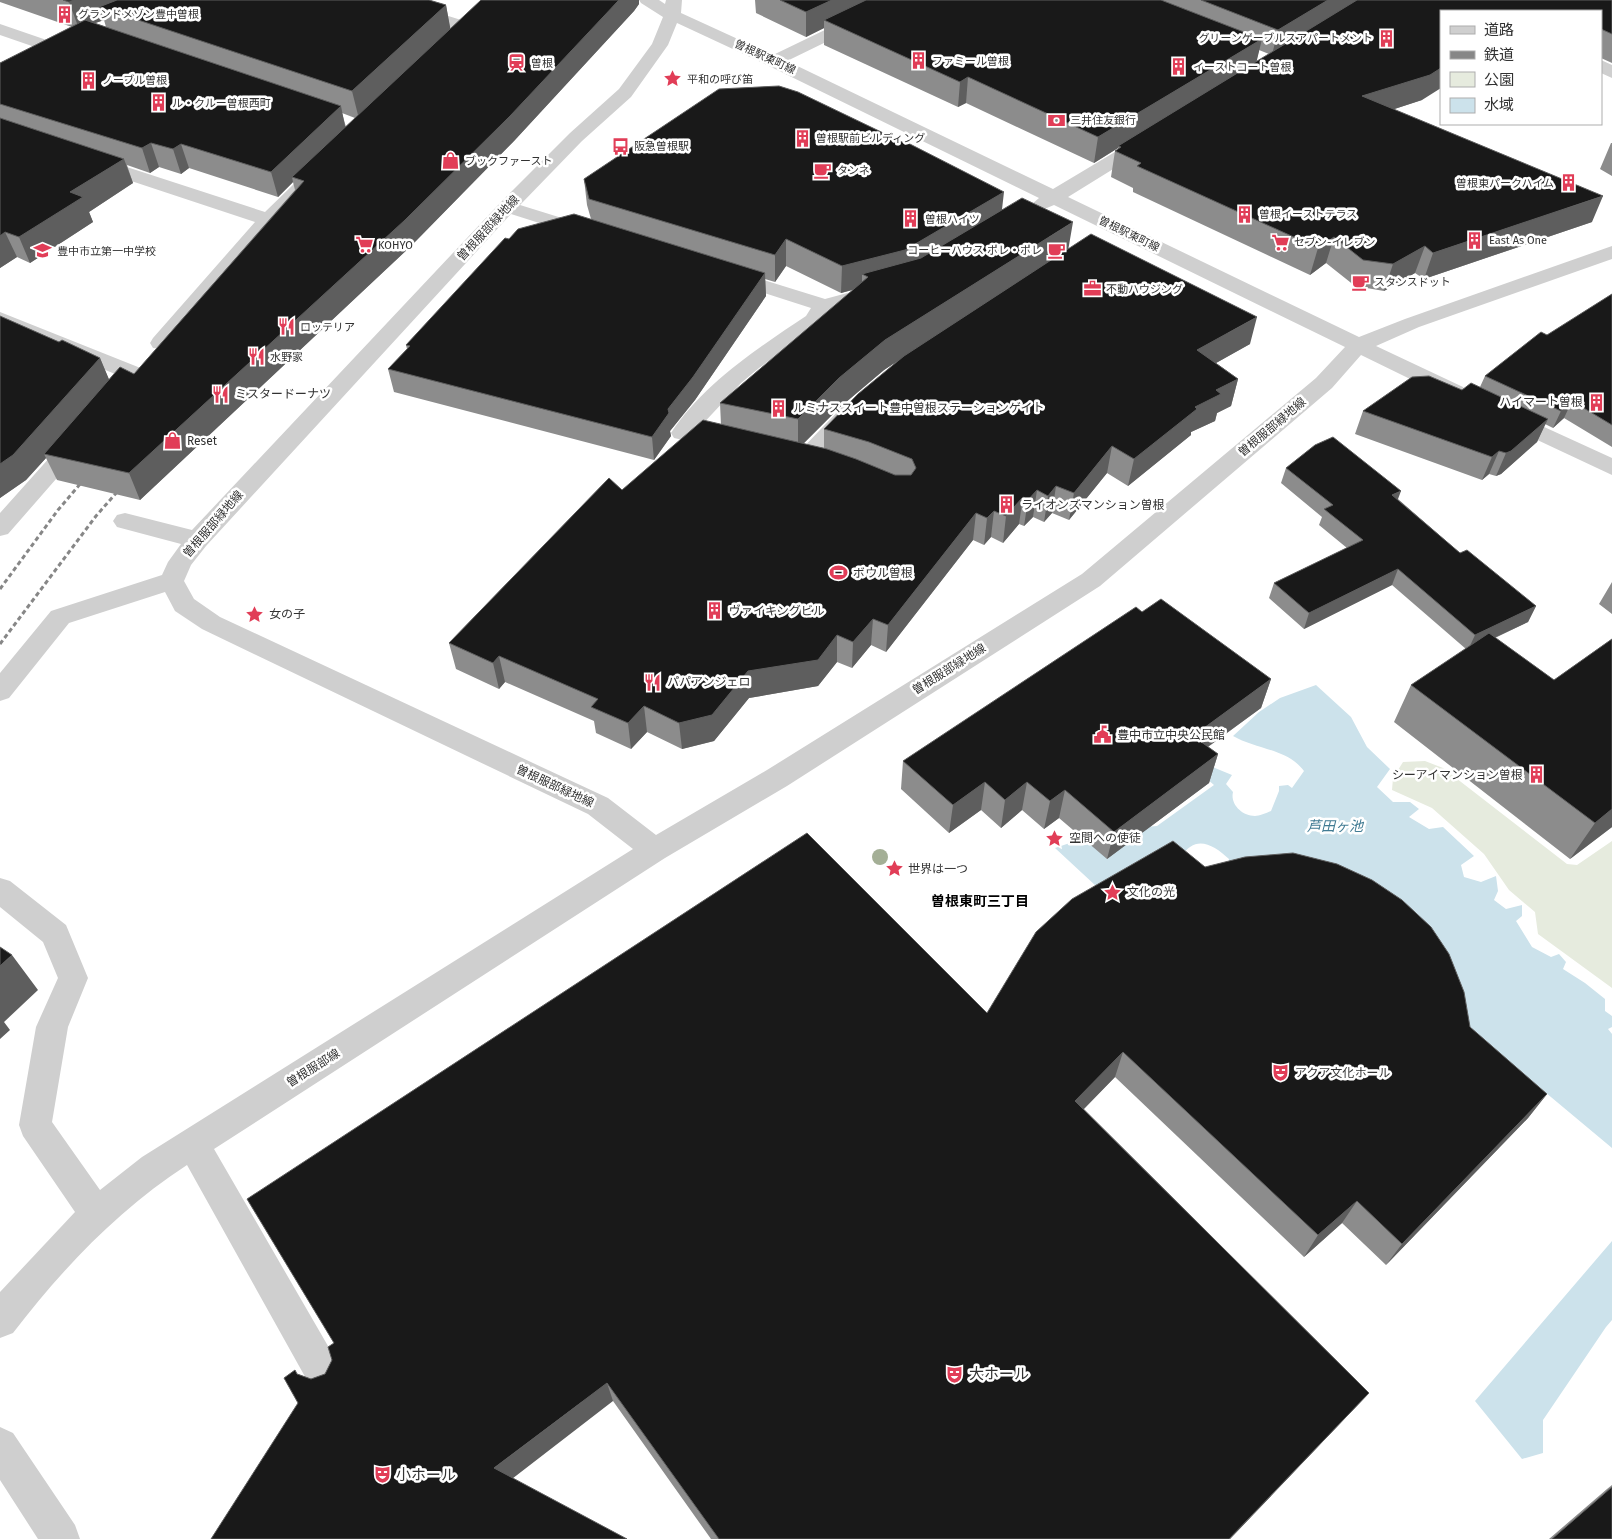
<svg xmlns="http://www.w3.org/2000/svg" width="1612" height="1539" viewBox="0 0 1612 1539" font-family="'Fira Sans','Noto Sans JP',sans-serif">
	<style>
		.green { fill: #e6ebde }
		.water { fill: #cce2eb }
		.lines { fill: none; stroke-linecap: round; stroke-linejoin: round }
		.minor { fill: #cfcfcf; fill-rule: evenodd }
		.rail { stroke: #878787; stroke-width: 3; stroke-dasharray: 4.5 3; stroke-linecap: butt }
		.tree { fill: #a4af96 }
		.wall { fill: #8c8c8c; fill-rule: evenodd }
		.shaded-wall { fill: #5e5e5e }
		.building { fill: #191919; stroke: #5e5e5e }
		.labels { text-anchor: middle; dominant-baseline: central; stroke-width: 5; stroke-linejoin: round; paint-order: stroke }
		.far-poi-label { font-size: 11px; fill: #323232; stroke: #fff; text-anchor: start }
		.far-street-label { font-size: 11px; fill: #323232; stroke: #fff }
		.street-label { font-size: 12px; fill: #323232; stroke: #fff }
		.poi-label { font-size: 12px; fill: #323232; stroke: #fff; text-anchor: start }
		.water-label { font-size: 14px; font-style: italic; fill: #417b93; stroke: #fff }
		.neighbourhood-label { font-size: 14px; font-weight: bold; fill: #000; stroke: #fff }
		.near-poi-label { font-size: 15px; fill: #323232; stroke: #fff; text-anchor: start }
	</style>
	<rect width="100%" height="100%" fill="#fff"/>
	<!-- green -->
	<path class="green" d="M1425,761l18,7 124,96 10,1 35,-24v147l-74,-54 -3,-22 -26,-22 -25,-36 -52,-46 -40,-18 1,-12 10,-16z"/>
	<!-- water -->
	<path class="water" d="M1316,685l35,32 16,30 23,22 -13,18 16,15h17l9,7 -10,8 20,12 14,-2 31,29 -13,9 3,12 17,5 15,-6 2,15 -4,9 12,9 16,-4v11l-6,5 16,26 19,10 8,-3 7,8 -3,7 22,14 20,16v12l7,5v11l-4,2 4,5v114l-158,-132 -226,-147 1,-10c-16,-15 -34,-25 -48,-2l-85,29 -41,-38 53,-18 49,-4 57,-41 -21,-18 14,-6 8,7 17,7 -6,9 7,8c-3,12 9,24 22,24 4,0 11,-3 16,-5l8,-20v-5l9,-1 4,3 12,-17c-16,-22 -49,-22 -71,-35l26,-24 21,-14z
		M1612,1241v79l-6,7 -63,93v33l-21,6 -47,-58z"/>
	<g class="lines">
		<!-- minor -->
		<path class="minor" d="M372,0h25l77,24 2,4 -2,4h-12l-88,-29z
			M639,0h20l6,4 1,-4h16l-1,13 92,42 114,-55h21l-2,3 -119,58 266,128 87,-52 6,-2 6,2 3,4 -3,4 -84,52 291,140 46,-18 207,-73v13l-193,68 -43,19 87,41 3,5 -3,5 -8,2 -8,-2 -86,-42 -29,33 -232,198 -313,200 -122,72 -451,291 125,216 5,13 -5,13 -13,5 -13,-5 -126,-226c-68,44 -125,104 -174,168l-13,5v-46l75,-80 -52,-76 -4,-11 17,-98 22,-49 -15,-36 -43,-35v-29l10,3 56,44 22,53 -20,49 -16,95 48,68 42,-33 491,-308 -45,-35 -386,-185 -27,-18 -10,-19 -96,31 -60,75 -9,3v-28l51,-62 111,-36 6,-13 13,-18 -64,-17 -4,-6 4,-6 8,-2 67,17 308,-327 70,-70 49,-44 33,-45 11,-27 -22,-14zM677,23l90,42 272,133 -7,6 3,4 7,2 12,-5 291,142 -29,31 -234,196 -315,196 -111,65 -48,-37 -388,-181 -26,-18 -10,-18 7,-16 15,-19 305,-332 69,22 7,2 7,-2 3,-4 -3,-4 -74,-23 62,-64 49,-44 37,-52z
			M0,24l64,22 3,4 -3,4 -6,1 -58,-20z
			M1601,60l11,5v13l-11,-5z
			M96,157l169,55 33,-32 7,-2 7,2 3,4 -40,40 -106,124 -8,1 -8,-1 -3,-5 3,-5 102,-116 -166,-55 -2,-4 2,-4z
			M731,270l94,29 52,-14 7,2 3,4 -3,4 -53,14 -11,15 -61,44 -18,15 -43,46 34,8 3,5 -3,5 -8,2 -50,-11 -3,-5c32,-49 87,-85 135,-117l5,-8 -87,-28 -3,-4 3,-4z
			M0,312l143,57 3,5 -3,5 -8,2 -8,-2 -127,-53z
			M850,405l8,2 3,5 -3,5 -46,48 -8,2 -8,-2 -4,-5 4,-5 46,-48z
			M1507,410l105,48v17l-113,-53 -3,-5 3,-5z
			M76,435l8,2 3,5 -3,5 -76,87 -8,2v-23l68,-76z
			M0,1427l13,6 62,92 5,14h-42l-38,-59z"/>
		<!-- rail -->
		<path class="rail" d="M0,589l58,-79 29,-34
			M0,644l96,-128 29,-33"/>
	</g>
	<!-- trees -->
	<circle class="tree" cx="880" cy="857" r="8"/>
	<!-- wall -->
	<path class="wall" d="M0,0h429l17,5 4,24 189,-25 -5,7 -120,130 -103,105 -271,254 -83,-20 -11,-22 -20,22 -26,18v-182l59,26 41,16 9,22 25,-6 161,-184 -2,-8 -15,15 -89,-29 -8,6 -22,-7 -9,6 -23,-8 6,18 -44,29 4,10 -63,41 -13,-6 -17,11v-205l72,-36 -72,-25zM104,20l2,7 -11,-4zM342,113l13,5 -9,9z
		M755,0h857v63l-11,-5v-47h-160l-19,89 -28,9 198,113 -168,57 -9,-6 -31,18 -29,-5 -29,-23 -16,12 -177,-83v-4l-22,-11 4,-26 3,-1v-2l-24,15 -128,-60 -8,4 -134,-62v-17l-18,9 -50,-24zM1259,50l10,4 -13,8z
		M1611,143h1v33l-12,-7z
		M584,179l418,31 67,39 181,95 -34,19 22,16 -7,27 -14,7 -2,8 -24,11v3l-63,51 -21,-13 -38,47 -17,-7 -8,9 -11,-5 -9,9 -5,-2 -16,19 -12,-6 -7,8 -11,-5 -87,112 -15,-7 -19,23 -15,-6 -19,24 -69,12 -35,43 -32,8 -35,-17 -16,17 -35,-16 -2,-12 -89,-39 -6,7 -43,-20 -7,-26 173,-153 99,-65 -1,-22 133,-113 -12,3 -55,-27 -11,16 -10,-3 1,17 -71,104 -25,31 1,5 -17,24 -260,-68 -6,-23 19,-20 -1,-4 103,-106 82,-20 -4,-14zM898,360l-74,69v19l-21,-4 36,-36 45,-38z
		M1612,294v153l-48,-29 -11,10 -8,-4 -8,18 -36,32 -5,2 -7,-2 -7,6 -127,-46 8,-23 99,-21 18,-3 5,-11z
		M1286,468l112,31 62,54 76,53 -8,16 -33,16 59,42 58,-41v188l-42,32 -176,-137 17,-37 55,-36 -74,-64 -88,44 -35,-31 5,-15 73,-35 -28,-23 3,-8 -41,-34z
		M1612,582v32l-13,-10z
		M1271,679l-10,29 -53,39 10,7 -9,29 -102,76 -48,-41 -15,11 -22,-19 -21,18 -20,-18 -32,23 -48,-44 2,-28z
		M1205,867l265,160 77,67 -19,24 -142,147 -44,-42 -38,34 -189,-180 -31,32 285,284 -139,146h-519l-98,-138 -315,2v-29l13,5 14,-5 662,-361z
		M1612,1485v54h-63l58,-50z"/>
	<!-- shaded-wall -->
	<path class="shaded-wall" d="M74,0h86l-61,7 5,13 -25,9 -10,-27z
		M619,0h20v4l-5,7 -120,130 -103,105 -271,254 -11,-27z
		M832,0h51l-59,20v8l-18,9v-25z
		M1328,0h33l-89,55 6,-25z
		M446,5l5,27 -92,87 -7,-28z
		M1262,39l-6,25 -138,82v2l-24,15 4,-26z
		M1441,68v20l-19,12 -67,22 7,-26z
		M968,77l-2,26 -8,4 2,-25z
		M341,106l5,25 -54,46 1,5 -15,15 -7,-25z
		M151,143l8,24 -9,6 -8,-25z
		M181,144l8,24 -8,6 -8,-25z
		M124,159l9,24 -44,29 4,10 -63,41 -11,-26 51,-45z
		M1004,192l-3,26 -98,58 -41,-2v13l-21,6 1,-27z
		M1603,196l-11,26 -168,57 9,-26z
		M1073,222l-5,29 -184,119 -45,38 -41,41v-30l41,-41 46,-38z
		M5,232l12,25 -17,11v-32z
		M1334,237l-8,26 -16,12 8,-27z
		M786,239v27l-11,16v-27z
		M1425,246l-10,27 -31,18 9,-27z
		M765,273l1,23 -71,104 -25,31 1,5 -17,24 -2,-23 16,-28z
		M1257,317l-7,27 -59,33 6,-27z
		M100,358l11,26 -67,70 2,4 -20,22 -26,18v-34z
		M1238,379l-7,27 -14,7 -2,8 -24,11v3l-63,51 6,-27 82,-69z
		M1572,401l-8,17 -11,10 8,-17z
		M1548,419l-11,23 -36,32 -5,2 10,-23z
		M1112,446l-5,27 -38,47 5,-27z
		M1499,451l-10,23 -7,6 10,-23z
		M1056,486l-4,27 -8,9 4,-26z
		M1037,490l-4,27 -9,9 4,-26z
		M1401,491l-6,16 -3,-12z
		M1023,497l-4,27 -16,19 3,-27z
		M994,511l-3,26 -7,8 3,-27z
		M976,513l-3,27 -87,112 2,-27z
		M1398,569l-6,16 -88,44 5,-16z
		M1536,606l-8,16 -60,28 7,-15z
		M873,619l-2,26 -19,23 1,-26z
		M837,635v27l-19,24 -69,12 -35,43 -32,8 -3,-26 69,-52z
		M499,656l6,26 -6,7 -6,-26z
		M1271,679l-10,29 -77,56 9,-28z
		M644,706l3,26 -16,17 -3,-26z
		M1218,754l-9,29 -102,76 7,-27z
		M985,782l-4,28 -32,23 4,-28z
		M1027,782l-5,28 -21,18 4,-28z
		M1065,790l-6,28 -15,11 6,-28z
		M1612,809v18l-42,32 25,-36z
		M12,955l26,35 -34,32 6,8 -10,9v-73z
		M1123,1052l-8,25 -47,48 7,-24z
		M1547,1094l-19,24 -142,147 16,-21z
		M1357,1201l-15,22 -38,34 14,-22z
		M607,1383l6,18 -109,84 -10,-17z
		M1369,1393l-139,146h-1z"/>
	<!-- building -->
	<path class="building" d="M63,0h11l-5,2z
		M117,0h312l17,5 -94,86 -253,-84z
		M481,0h138l-109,116 -105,104 -276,253 -85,-19 76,-87 14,7 170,-193 -12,-4z
		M780,0h52l-26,12z
		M866,0h295l101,39 -164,98 -130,-60 -8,5 -136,-62z
		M1201,0h127l-50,30z
		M1357,0h255v34l-11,-5v-18h-160v57l-11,7 -68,21 241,100 -170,57 -8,-7 -32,18 -30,-4 -29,-23 -16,11 -181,-82 4,-3 -26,-12 6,-4 -3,-1z
		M85,20l256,86 -70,66 -90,-28 -8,5 -22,-6 -9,5 -142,-44v-41z
		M779,86l19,6 104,50 2,-1 100,51 -99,58 -63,16 -56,-27 -11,16 -186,-56 -5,-20 135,-90z
		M0,118l124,41 -54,33 13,5 -64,40 -14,-5 -5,4z
		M1022,198l51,24 -188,118 -46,38 -41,41 -78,-16 148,-126 -6,-3 59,-16z
		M574,214l191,59 -72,104 -25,32 1,4 -17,24 -264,-68 22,-23 -4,-1 99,-107 4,1 9,-10z
		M1091,234l166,83 -60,33 41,29 -22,11 5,4 -26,13 2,2 -63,50 -22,-13 -38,47 -18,-7 -8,10 -11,-6 -9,10 -5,-3 -17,19 -12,-5 -7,7 -11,-5 -88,112 -15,-6 -20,23 -16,-7 -19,25 -70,11 -36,44 -33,8 -35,-17 -16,17 -37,-16 7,-8 -99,-43 -6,7 -44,-20 160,-165 13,12 81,-70 124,29 29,10 39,16h16l5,-7 -4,-9 -43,-17 -45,-13 34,-35 46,-38z
		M1612,294v131l-40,-24 -11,10 -76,-35 56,-44 6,3z
		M0,316l59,26 3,-2 38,18 -87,97 -13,9z
		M1429,376l33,14 9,-7 77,36 -37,32 -5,2 -7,-2 -7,6 -129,-46 49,-34z
		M1333,437l68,54 -9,4 68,58 7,-3 69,56 -61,29 -77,-66 -89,44 -35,-30 89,-43 -39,-31 9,-4 -47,-37 29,-23z
		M1161,599l110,80 -78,57 25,18 -104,78 -49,-42 -15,11 -23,-19 -22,18 -20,-18 -32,23 -50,-44 233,-154 6,5z
		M1489,633l65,47 58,-41v170l-17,14 -184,-138z
		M807,833l180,180 49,-81 36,-33 101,-58 32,26 40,-10 48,-4 44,11 35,16 30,20 29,27 18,27 15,38 6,35 77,67 -145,150 -45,-43 -39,34 -195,-183 -48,49 294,292 -140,146h-510l-112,-156 -113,85 133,71h-416l87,-136 -14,-25 11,-8 2,4 14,5 14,-5 7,-14 -4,-13 6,-4 -87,-144z
		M0,947l12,8 -12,11z
		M1612,1487v52h-60z"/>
	<!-- icons -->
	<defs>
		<symbol id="building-bare" viewBox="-9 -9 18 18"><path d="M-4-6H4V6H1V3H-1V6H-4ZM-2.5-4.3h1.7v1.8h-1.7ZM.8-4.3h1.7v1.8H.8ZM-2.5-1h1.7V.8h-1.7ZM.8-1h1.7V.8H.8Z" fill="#e13d57" stroke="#fff" stroke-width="2.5" paint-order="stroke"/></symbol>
		<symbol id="station-bare" viewBox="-9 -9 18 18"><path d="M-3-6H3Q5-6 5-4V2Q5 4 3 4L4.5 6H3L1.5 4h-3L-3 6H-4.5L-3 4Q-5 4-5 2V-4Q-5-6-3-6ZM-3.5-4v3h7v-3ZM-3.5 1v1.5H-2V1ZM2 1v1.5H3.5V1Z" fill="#e13d57" stroke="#fff" stroke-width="2.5" paint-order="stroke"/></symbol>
		<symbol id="sight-bare" viewBox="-9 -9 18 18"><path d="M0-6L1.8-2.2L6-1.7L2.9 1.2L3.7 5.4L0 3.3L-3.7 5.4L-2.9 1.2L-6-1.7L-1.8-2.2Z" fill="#e13d57" stroke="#fff" stroke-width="2.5" paint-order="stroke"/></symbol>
		<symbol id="bank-bare" viewBox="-9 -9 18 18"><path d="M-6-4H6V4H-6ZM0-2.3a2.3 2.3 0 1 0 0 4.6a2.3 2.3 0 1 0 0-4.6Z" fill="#e13d57" stroke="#fff" stroke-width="2.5" paint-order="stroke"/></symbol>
		<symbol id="bus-bare" viewBox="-9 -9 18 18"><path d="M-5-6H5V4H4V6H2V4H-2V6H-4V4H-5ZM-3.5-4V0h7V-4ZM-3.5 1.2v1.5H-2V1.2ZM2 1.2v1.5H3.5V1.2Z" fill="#e13d57" stroke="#fff" stroke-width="2.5" paint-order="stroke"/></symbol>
		<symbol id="shop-bare" viewBox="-9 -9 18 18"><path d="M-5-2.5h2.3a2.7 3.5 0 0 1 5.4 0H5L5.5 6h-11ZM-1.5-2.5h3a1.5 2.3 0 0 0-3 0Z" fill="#e13d57" stroke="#fff" stroke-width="2.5" paint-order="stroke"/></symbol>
		<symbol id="cafe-bare" viewBox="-9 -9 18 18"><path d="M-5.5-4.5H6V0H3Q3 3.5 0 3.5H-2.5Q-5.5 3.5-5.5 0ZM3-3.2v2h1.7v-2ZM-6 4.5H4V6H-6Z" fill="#e13d57" stroke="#fff" stroke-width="2.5" paint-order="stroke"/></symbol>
		<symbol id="supermarket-bare" viewBox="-9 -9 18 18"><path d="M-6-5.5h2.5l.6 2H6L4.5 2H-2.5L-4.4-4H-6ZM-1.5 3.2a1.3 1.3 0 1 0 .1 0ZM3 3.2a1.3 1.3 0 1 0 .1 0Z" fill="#e13d57" stroke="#fff" stroke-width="2.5" paint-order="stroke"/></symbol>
		<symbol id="school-bare" viewBox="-9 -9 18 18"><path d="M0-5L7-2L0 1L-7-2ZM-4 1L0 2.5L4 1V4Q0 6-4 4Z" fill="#e13d57" stroke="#fff" stroke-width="2.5" paint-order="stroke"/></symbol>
		<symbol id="office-bare" viewBox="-9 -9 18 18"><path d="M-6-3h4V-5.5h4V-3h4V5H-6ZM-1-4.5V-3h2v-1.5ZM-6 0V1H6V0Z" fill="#e13d57" stroke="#fff" stroke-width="2.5" paint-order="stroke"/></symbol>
		<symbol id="restaurant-bare" viewBox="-9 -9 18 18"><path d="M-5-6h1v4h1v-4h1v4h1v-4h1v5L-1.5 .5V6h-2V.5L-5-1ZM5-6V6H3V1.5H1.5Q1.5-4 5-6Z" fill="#e13d57" stroke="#fff" stroke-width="2.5" paint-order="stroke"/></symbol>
		<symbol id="stadium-bare" viewBox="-9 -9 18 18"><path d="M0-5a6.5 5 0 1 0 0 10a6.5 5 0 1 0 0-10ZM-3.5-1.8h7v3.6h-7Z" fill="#e13d57" stroke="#fff" stroke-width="2.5" paint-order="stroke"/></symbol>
		<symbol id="civic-bare" viewBox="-9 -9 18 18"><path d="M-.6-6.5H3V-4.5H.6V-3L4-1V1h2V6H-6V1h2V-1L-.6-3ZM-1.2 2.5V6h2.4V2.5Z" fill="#e13d57" stroke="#fff" stroke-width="2.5" paint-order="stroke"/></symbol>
		<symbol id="theatre-bare" viewBox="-9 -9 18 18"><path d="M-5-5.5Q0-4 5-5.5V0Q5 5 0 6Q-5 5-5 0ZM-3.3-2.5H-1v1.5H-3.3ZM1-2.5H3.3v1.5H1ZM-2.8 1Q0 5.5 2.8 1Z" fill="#e13d57" stroke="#fff" stroke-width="2.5" paint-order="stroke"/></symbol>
	</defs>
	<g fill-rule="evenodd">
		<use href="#building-bare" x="52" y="2" width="25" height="25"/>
		<use href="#building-bare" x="1374" y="26" width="25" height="25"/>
		<use href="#building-bare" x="906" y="48" width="25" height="25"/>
		<use href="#station-bare" x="504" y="50" width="25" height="25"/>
		<use href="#building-bare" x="1166" y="54" width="25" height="25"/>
		<use href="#sight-bare" x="660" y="66" width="25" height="25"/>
		<use href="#building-bare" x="76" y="68" width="25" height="25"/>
		<use href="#building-bare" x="146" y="90" width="25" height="25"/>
		<use href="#bank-bare" x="1044" y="108" width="25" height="25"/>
		<use href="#building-bare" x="790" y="126" width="25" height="25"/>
		<use href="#bus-bare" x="608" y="134" width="25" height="25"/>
		<use href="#shop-bare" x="438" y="148" width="25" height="25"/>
		<use href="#cafe-bare" x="810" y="158" width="25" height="25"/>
		<use href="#building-bare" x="1556" y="170" width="25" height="25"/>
		<use href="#building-bare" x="1232" y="202" width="25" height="25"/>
		<use href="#building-bare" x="898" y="206" width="25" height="25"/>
		<use href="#building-bare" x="1462" y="228" width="25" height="25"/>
		<use href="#supermarket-bare" x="1268" y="230" width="25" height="25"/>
		<use href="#supermarket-bare" x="352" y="232" width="25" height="25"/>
		<use href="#cafe-bare" x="1044" y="238" width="25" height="25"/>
		<use href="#school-bare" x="30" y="238" width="25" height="25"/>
		<use href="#cafe-bare" x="1348" y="270" width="25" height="25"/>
		<use href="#office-bare" x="1080" y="276" width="25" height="25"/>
		<use href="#restaurant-bare" x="274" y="314" width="25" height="25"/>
		<use href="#restaurant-bare" x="244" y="344" width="25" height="25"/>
		<use href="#restaurant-bare" x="208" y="382" width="25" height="25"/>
		<use href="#building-bare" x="1584" y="390" width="25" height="25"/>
		<use href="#building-bare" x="766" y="396" width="25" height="25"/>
		<use href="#shop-bare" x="160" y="428" width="25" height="25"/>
		<use href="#building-bare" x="994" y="492" width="25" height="25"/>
		<use href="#stadium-bare" x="826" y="560" width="25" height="25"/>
		<use href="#building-bare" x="702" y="598" width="25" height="25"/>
		<use href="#sight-bare" x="242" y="602" width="25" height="25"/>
		<use href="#restaurant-bare" x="640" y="670" width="25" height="25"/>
		<use href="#civic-bare" x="1090" y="722" width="25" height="25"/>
		<use href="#building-bare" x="1524" y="762" width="25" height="25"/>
		<use href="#sight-bare" x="1042" y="826" width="25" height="25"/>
		<use href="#sight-bare" x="882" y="856" width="25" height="25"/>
		<use href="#sight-bare" x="1100" y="880" width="25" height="25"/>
		<use href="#theatre-bare" x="1268" y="1060" width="25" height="25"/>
		<use href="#theatre-bare" x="942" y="1362" width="25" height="25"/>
		<use href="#theatre-bare" x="370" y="1462" width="25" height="25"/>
	</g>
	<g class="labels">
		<!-- far-poi labels -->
		<g class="far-poi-label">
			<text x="78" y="14">グランドメゾン豊中曽根</text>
			<text x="1373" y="38" text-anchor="end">グリーンゲーブルスアパートメント</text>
			<text x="932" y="61">ファミール曽根</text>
			<text x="531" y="63">曽根</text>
			<text x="1193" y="67">イーストコート曽根</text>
			<text x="687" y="79">平和の呼び笛</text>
			<text x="102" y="80">ノーブル曽根</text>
			<text x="172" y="103">ル・クルー曽根西町</text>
			<text x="1070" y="120">三井住友銀行</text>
			<text x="816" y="138">曽根駅前ビルディング</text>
			<text x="634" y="146">阪急曽根駅</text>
			<text x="465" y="161">ブックファースト</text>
			<text x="837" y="170">タンネ</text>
			<text x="1554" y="183" text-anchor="end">曽根東パークハイム</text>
			<text x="1259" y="214">曽根イーストテラス</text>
			<text x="925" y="219">曽根ハイツ</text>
			<text x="1489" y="240">East As One</text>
			<text x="1294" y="242">セブン-イレブン</text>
			<text x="378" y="245">KOHYO</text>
			<text x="1042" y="250" text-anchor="end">コーヒーハウス ポレ・ポレ</text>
			<text x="57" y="251">豊中市立第一中学校</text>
			<text x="1374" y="282">スタンスドット</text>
			<text x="1106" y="289">不動ハウジング</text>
			<text x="300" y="327">ロッテリア</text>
			<text x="270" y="357">水野家</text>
		</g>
		<!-- far-street labels -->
		<g class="far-street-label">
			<text transform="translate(765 57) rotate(25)">曽根駅東町線</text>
			<text transform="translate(1129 234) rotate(26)">曽根駅東町線</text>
		</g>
		<!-- street labels -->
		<g class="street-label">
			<text transform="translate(488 228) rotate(-47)">曽根服部緑地線</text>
			<text transform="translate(1272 427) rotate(-40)">曽根服部緑地線</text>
			<text transform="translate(213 524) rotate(-49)">曽根服部緑地線</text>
			<text transform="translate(949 669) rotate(-32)">曽根服部緑地線</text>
			<text transform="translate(555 786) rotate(25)">曽根服部緑地線</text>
			<text transform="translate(313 1068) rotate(-32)">曽根服部線</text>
		</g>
		<!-- poi labels -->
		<g class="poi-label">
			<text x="235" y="394">ミスタードーナツ</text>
			<text x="1583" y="402" text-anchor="end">ハイマート曽根</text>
			<text x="793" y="408">ルミナススイート豊中曽根ステーションゲイト</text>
			<text x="187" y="441">Reset</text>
			<text x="1021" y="505">ライオンズマンション曽根</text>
			<text x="853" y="573">ボウル曽根</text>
			<text x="729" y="611">ヴァイキングビル</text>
			<text x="269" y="614">女の子</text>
			<text x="667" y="682">パパアンジェロ</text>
			<text x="1117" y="735">豊中市立中央公民館</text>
			<text x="1523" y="775" text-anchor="end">シーアイマンション曽根</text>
			<text x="1069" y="838">空間への使徒</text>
			<text x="908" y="869">世界は一つ</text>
			<text x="1127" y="892">文化の光</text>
			<text x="1295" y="1073">アクア文化ホール</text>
		</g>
		<!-- water labels -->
		<g class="water-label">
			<text x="1335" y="826">芦田ヶ池</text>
		</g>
		<!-- neighbourhood labels -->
		<g class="neighbourhood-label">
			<text x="980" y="901">曽根東町三丁目</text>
		</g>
		<!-- near-poi labels -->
		<g class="near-poi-label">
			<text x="969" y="1374">大ホール</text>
			<text x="396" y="1475">小ホール</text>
		</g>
	</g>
	<!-- legend -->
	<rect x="1440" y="10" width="162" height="115" fill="#ffffff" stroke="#adadad"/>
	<rect x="1450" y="26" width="25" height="8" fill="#cfcfcf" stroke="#adadad"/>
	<text x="1484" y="35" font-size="15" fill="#323232">道路</text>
	<rect x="1450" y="51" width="25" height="8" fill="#878787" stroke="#adadad"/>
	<text x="1484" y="60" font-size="15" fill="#323232">鉄道</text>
	<rect x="1450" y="72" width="25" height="15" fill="#e6ebde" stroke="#adadad"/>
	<text x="1484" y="85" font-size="15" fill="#323232">公園</text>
	<rect x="1450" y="98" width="25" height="15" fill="#cce2eb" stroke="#adadad"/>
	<text x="1484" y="110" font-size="15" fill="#323232">水域</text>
</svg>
